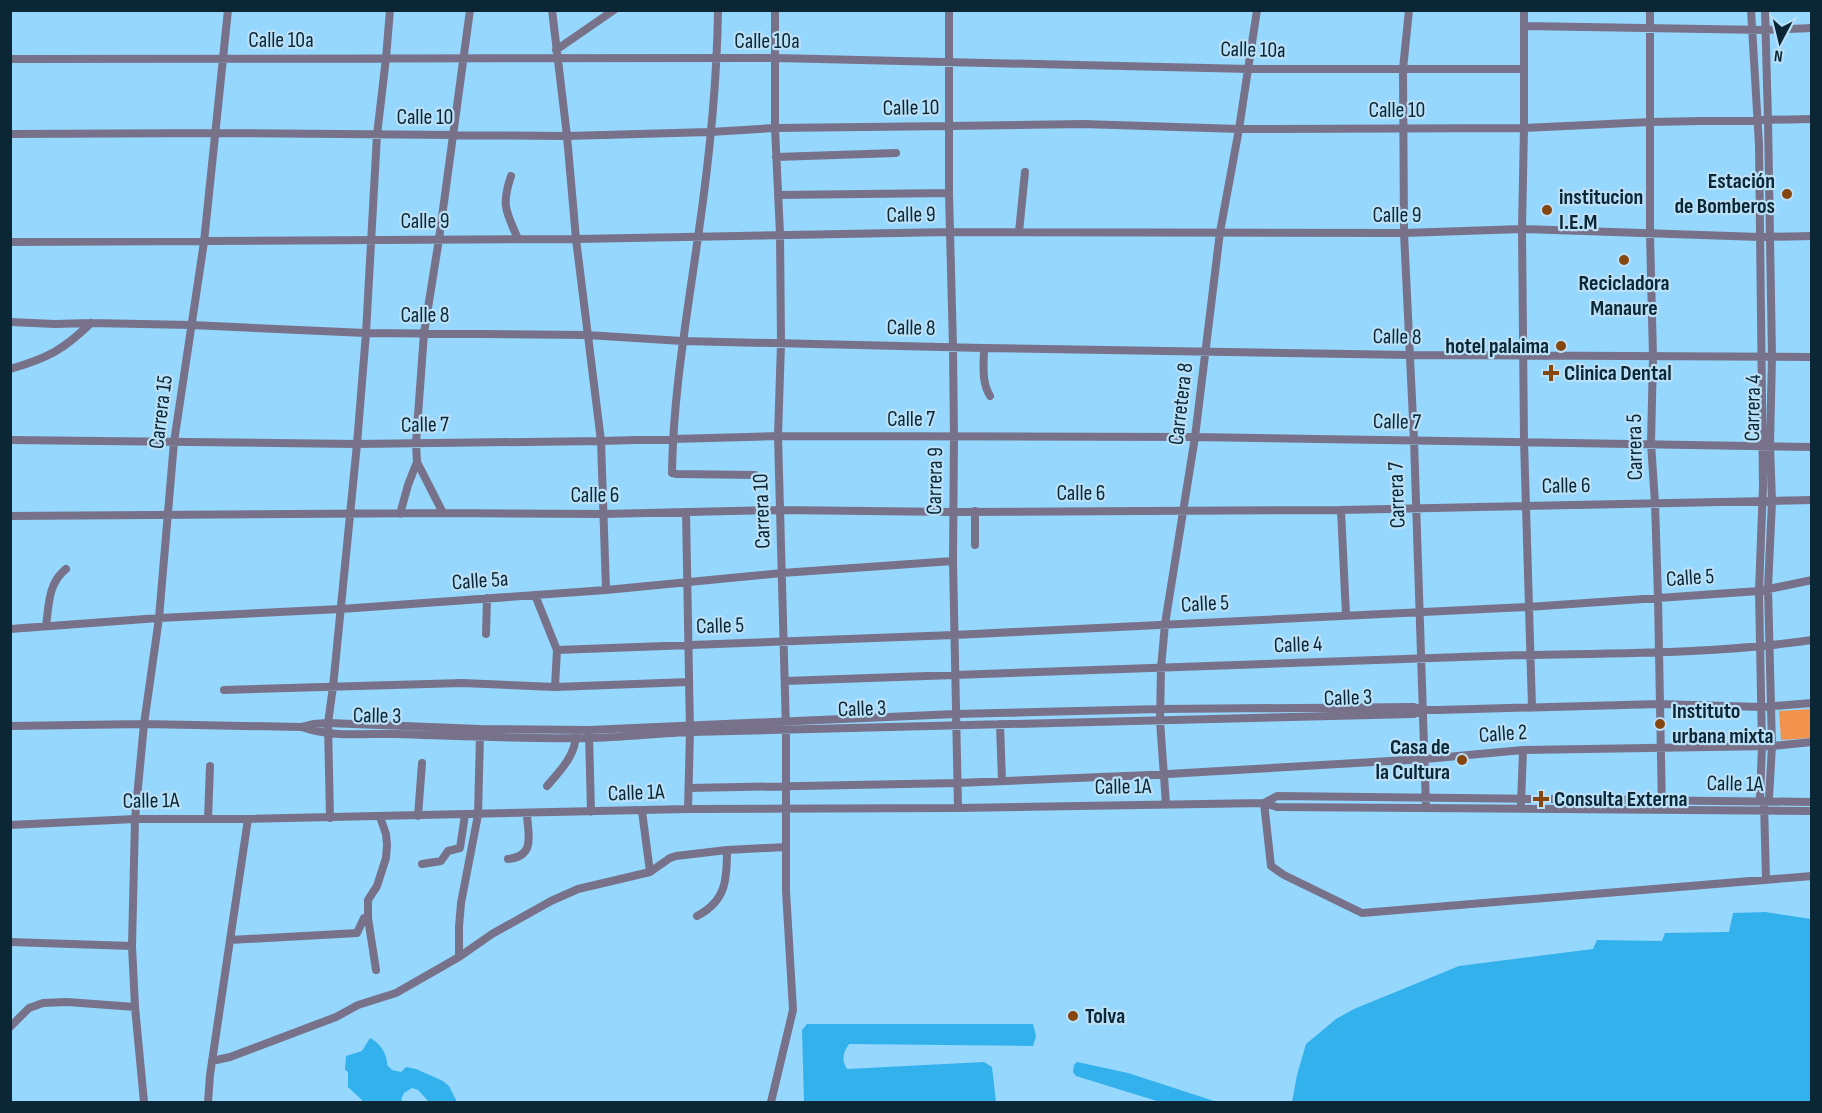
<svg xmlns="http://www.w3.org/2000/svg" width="1822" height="1113" viewBox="0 0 1822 1113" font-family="'Sofia Sans Condensed',sans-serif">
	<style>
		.green { fill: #f1924d }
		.water { fill: #33b1ec }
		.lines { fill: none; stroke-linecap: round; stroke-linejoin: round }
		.minor { stroke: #77728a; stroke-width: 8 }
		.poi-dot { fill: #864610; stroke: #bae0f7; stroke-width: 2 }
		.labels { text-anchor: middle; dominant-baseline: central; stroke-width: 4.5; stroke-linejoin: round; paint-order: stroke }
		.street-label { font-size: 22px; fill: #0b2735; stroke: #bae0f7 }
		.poi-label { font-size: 22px; font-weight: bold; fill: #0b2735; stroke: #bae0f7; text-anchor: start }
	</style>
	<rect width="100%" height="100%" fill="#95d7fd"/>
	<!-- green -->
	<path class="green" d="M1811,709v29l-30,2 -2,-29z"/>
	<!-- water -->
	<path class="water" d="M1765,912l46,7v183h-519l5,-27 9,-31 30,-25 18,-10 105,-43 134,-17 4,-9 65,1 3,-8 64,-1 4,-19z
		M807,1024h226l3,12 -3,10 -184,-2c-6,9 -8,15 -2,25l137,-7 8,5 4,35h-192l-2,-72z
		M370,1038c10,5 18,17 17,27l5,5 9,2 5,-5 10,2 27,12 6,5 8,16h-28l-11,-12 -6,-2 -8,5 -3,6 2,3h-39l-16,-15v-15l-3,-2c0,-4 1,-9 1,-14l16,-5z
		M1077,1062l51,11 89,29h-57l-84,-26 -3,-4 1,-7z"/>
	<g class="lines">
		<!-- minor -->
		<path class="minor" d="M552,10l15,126 9,103 25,202 5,149
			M718,10c-1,76 -9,152 -20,227 -11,79 -25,157 -26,236l5,1 78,1
			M949,10v183l4,154 1,90 -1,124 5,247
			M1409,10l-6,59 1,164 10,207 12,368
			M1524,10v118l-2,101 2,212 8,266
			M1650,10v224l3,123 -2,86 4,60 3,95 4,212
			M1751,10l8,135 4,341 -4,105 3,155 -2,52 4,5 2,76
			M1524,26l241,4 47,-2
			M556,50l58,-40
			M10,59l765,-1 474,11h274
			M10,134l207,-1 350,3 143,-4 65,-4 175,-2 133,-2 156,5 285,-1 126,-6 162,-3
			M776,157l120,-4
			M511,176c-10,30 -5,35 7,63
			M778,195l171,-2
			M1019,232l6,-60
			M10,242l566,-3 374,-7 454,1 118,-4 238,8 52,-1
			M10,322l45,2 36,-1 100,2 175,8 221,2 95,6 302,7 426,7 402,2
			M984,348c0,17 -3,33 6,48
			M10,369c38,-11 53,-19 81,-46
			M10,440l347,4 244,-3 177,-5 417,1 617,10
			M1341,510l5,105
			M686,512l4,220 -2,77
			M443,513l-26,-51 -1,-19 8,-110 15,-94 31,-229
			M400,514l8,-29 9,-23
			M10,516l433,-3 161,1 176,-4 173,2 388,-2 471,-10
			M975,545v-34
			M535,595l22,55
			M46,626c3,-21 2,-43 20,-57
			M10,629l149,-11 182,-9 265,-19 176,-17 171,-12
			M486,634l1,-36
			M785,681c225,-8 451,-16 676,-24 117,-5 234,0 351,-17
			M555,687l2,-37 397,-15 574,-28 231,-16 53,-11
			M224,690l238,-7 93,4 134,-5
			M1000,724l2,57
			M10,726l134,-2 158,3 12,-3 14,-1 152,6 109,1 367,-16 204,-5 254,-2 9,3
			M302,727c29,11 64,6 94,7 64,2 127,5 190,4 36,0 71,-5 106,-6 241,-8 482,-11 722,-18l9,-4h15l221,-6 102,3 51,-4
			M589,734l2,78
			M547,786c13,-15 29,-31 29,-52
			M689,788l268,-5 193,-8 275,-16 98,-9 249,-4 40,-4
			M1264,803l7,63 13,9 78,38 450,-37
			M1264,803l13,-7 535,6
			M1764,803l5,-5 3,-52 -4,-158 4,-86 -2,-57 2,-89 -4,-236 -3,-110
			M1166,804l-6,-83 1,-53 4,-44 30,-187 25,-205 19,-103 18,-119
			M1521,805l2,-55
			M642,811l8,61
			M418,816l4,-53
			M330,818l-2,-95 5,-36 24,-243 9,-111 11,-198 9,-77 4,-48
			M208,819l2,-53
			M10,825l125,-6h113l440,-10 270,-1 306,-5 13,4 535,4
			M508,859c28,-3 20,-24 19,-45
			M422,864l19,-3 7,-10 12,-3 5,-33
			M697,916c29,-15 30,-36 30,-66
			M368,918l8,52
			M230,940l127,-7 7,-15h4v-18l9,-14 9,-28 1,-13 -1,-11 -6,-17
			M10,942l122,4
			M459,957v-30l2,-24 17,-88 2,-80
			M10,1027l19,-19 14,-5 24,-1 68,5
			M212,1061l18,-4 106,-40 22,-12 38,-12 63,-36 33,-23 59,-33 27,-12 72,-17 20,-14 6,-2 51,-6 59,-3
			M144,1102l-9,-95 -3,-61 3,-127 9,-95 15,-106 15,-176 30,-200 24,-232
			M208,1102l2,-27 38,-256
			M771,1102l22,-92 -7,-119v-161l-8,-294 3,-93 -1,-109 -5,-106v-118"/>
	</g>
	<!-- markers -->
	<g class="poi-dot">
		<circle cx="1787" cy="194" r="6"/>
		<circle cx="1547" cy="210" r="6"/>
		<circle cx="1624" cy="260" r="6"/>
		<circle cx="1561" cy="346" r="6"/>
		<path d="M1548 364h6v6h6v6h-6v6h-6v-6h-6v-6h6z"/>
		<circle cx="1660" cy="724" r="6"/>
		<circle cx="1462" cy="760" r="6"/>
		<path d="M1538 790h6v6h6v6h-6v6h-6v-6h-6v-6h6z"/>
		<circle cx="1073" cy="1016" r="6"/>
	</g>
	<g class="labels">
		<!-- street labels -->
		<g class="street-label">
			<text x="281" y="40">Calle 10a</text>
			<text x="767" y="41">Calle 10a</text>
			<text transform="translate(1253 50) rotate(1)">Calle 10a</text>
			<text transform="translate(911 108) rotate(-1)">Calle 10</text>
			<text x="1397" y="110">Calle 10</text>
			<text x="425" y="117">Calle 10</text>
			<text transform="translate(911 215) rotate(-1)">Calle 9</text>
			<text x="1397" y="215">Calle 9</text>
			<text x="425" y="221">Calle 9</text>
			<text x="425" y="315">Calle 8</text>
			<text transform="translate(911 328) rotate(1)">Calle 8</text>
			<text transform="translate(1397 337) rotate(1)">Calle 8</text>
			<text transform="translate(1181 404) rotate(-83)">Carretera 8</text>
			<text transform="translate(1753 408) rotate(-89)">Carrera 4</text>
			<text transform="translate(161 412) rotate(-83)">Carrera 15</text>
			<text x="911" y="419">Calle 7</text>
			<text transform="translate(1397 422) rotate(1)">Calle 7</text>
			<text transform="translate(425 425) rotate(-1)">Calle 7</text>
			<text transform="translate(1635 447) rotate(-91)">Carrera 5</text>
			<text transform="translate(935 481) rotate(-89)">Carrera 9</text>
			<text transform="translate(1566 486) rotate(-1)">Calle 6</text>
			<text x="1081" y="493">Calle 6</text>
			<text x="595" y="495">Calle 6</text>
			<text transform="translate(1397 495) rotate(-92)">Carrera 7</text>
			<text transform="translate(762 511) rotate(-92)">Carrera 10</text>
			<text transform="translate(1690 578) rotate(-4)">Calle 5</text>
			<text transform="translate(480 581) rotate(-4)">Calle 5a</text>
			<text transform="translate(1205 604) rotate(-3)">Calle 5</text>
			<text transform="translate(720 626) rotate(-2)">Calle 5</text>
			<text transform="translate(1298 645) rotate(-2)">Calle 4</text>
			<text transform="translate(1348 698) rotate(-2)">Calle 3</text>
			<text transform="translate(862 709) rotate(-2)">Calle 3</text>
			<text transform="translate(377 716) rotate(1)">Calle 3</text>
			<text transform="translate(1503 734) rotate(-4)">Calle 2</text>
			<text transform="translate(1735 784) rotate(1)">Calle 1A</text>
			<text transform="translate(1123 787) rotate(-1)">Calle 1A</text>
			<text transform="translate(636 793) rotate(-2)">Calle 1A</text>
			<text transform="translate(151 801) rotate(-1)">Calle 1A</text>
		</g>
		<!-- poi labels -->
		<g class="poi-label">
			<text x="1775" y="181" text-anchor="end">Estación<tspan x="1775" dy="25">de Bomberos</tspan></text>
			<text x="1559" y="197">institucion<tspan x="1559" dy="25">I.E.M</tspan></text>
			<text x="1624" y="283" text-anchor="middle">Recicladora<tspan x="1624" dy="25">Manaure</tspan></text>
			<text x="1549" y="346" text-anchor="end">hotel palaima</text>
			<text x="1564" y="373">Clinica Dental</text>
			<text x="1672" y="711">Instituto<tspan x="1672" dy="25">urbana mixta</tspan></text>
			<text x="1450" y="747" text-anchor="end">Casa de<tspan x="1450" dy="25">la Cultura</tspan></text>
			<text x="1554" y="799">Consulta Externa</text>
			<text x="1085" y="1016">Tolva</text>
		</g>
	</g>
	<!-- border -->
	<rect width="1822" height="1113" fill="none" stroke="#0b2735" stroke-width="24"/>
	<!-- north arrow -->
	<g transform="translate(1780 42) rotate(187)" stroke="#bae0f7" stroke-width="4.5" paint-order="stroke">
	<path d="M0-4.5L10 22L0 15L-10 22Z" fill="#0b2735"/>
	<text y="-9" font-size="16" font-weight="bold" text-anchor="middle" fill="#0b2735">N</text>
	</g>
</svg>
